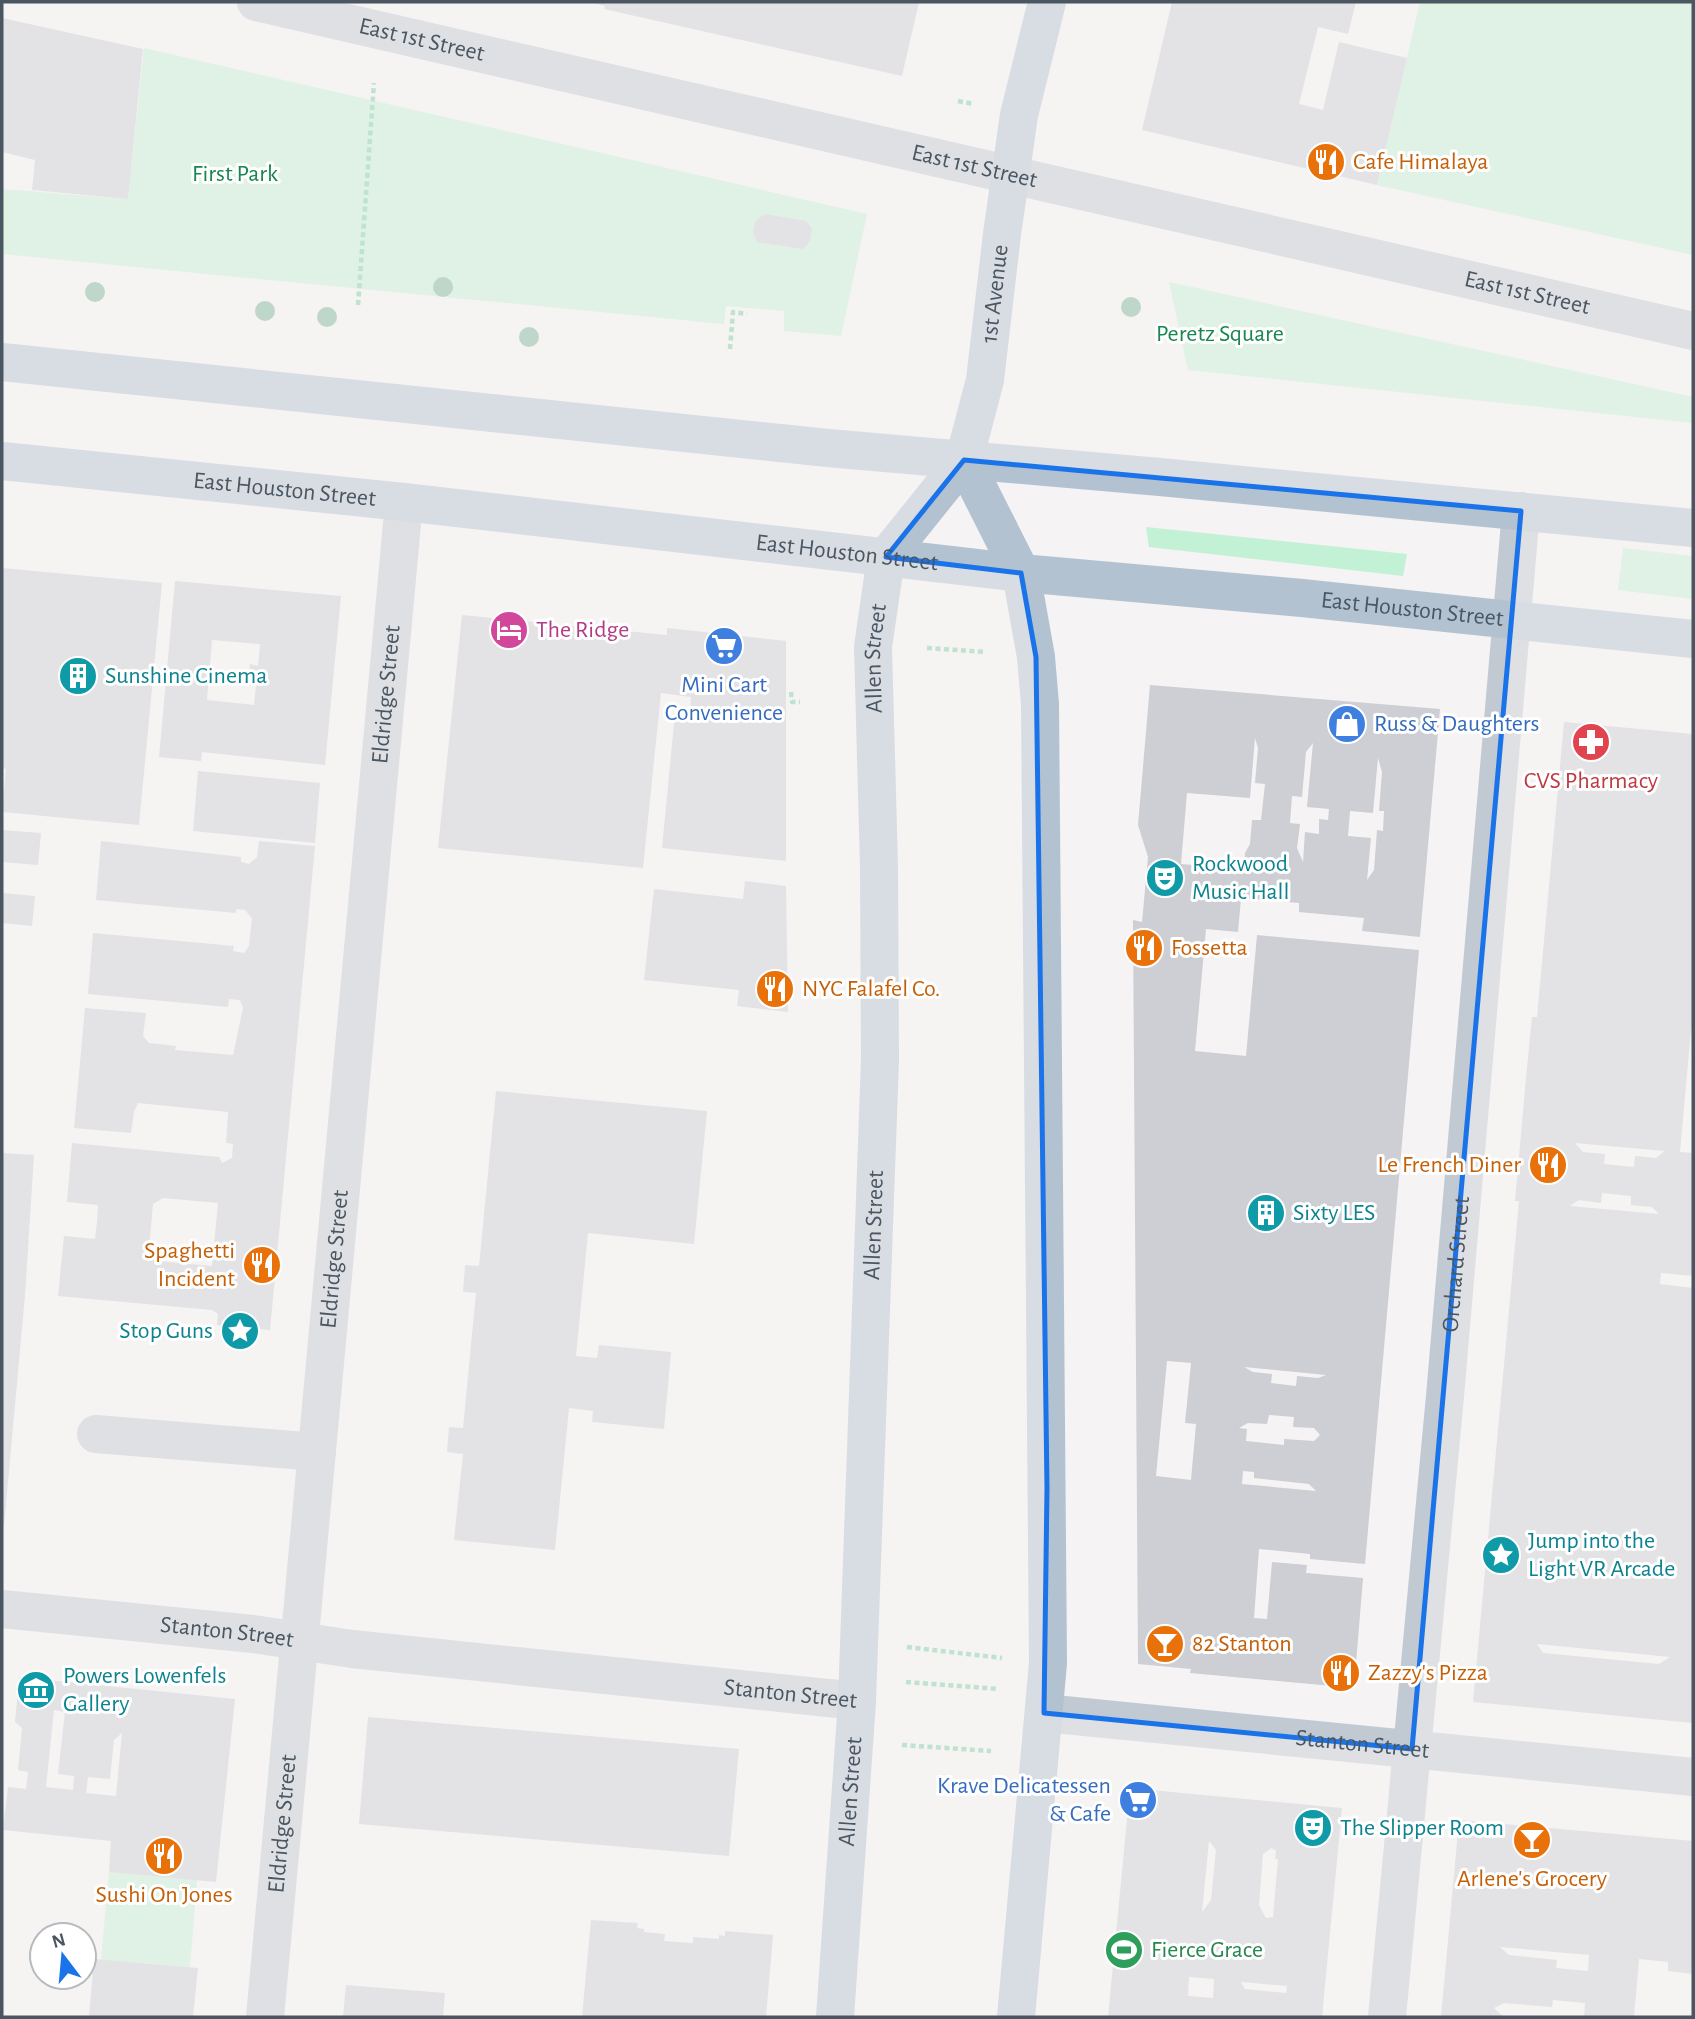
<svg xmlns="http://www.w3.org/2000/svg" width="1695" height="2019" viewBox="0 0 1695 2019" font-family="'Alegreya Sans',sans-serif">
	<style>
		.green { fill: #c3f1d5 }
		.building { fill: #cdcfd5; fill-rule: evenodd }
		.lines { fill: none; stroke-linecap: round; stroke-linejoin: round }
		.path { stroke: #7ad0a6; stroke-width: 4.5; stroke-dasharray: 5 3.5; stroke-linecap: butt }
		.minor { stroke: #c1cad2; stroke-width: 38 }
		.major { stroke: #b3c2d1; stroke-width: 38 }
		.tree { fill: #7bb799 }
		.marked { fill: none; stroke: #1a73e8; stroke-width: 5; stroke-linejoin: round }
		.labels { text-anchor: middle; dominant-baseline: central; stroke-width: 6; stroke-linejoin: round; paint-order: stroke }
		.street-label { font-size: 24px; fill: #4a5661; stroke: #fff }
		.food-label { font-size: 24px; fill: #c56008; stroke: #fff; text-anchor: start }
		.park-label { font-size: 24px; fill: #17864f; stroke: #fff }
		.hotel-label { font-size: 24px; fill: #b23c85; stroke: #fff; text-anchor: start }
		.culture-label { font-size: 24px; fill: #0d838f; stroke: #fff; text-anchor: start }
		.shop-label { font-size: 24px; fill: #366cbe; stroke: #fff }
		.health-label { font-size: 24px; fill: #be3a42; stroke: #fff }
		.leisure-label { font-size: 24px; fill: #27864d; stroke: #fff; text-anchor: start }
	</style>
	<rect width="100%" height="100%" fill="#f5f3f3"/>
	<!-- green -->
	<path class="green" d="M1420,2h273v253l-316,-70z
		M144,48l723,166 -26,122 -57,-5v-20l-58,-5 -2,18 -722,-70v-65l126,10z
		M1169,282l524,115v26l-505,-53z
		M1146,527l261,27 -4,22 -254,-29z
		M1623,548l70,8v43l-75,-9z
		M109,1872l88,8 -7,87 -89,-7z"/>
	<!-- building -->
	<path class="building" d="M589,2h330l-17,74 -298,-67 1,-3z
		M1172,2h184l-8,32 -30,-7 -19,77 24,6 16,-68 68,16 -30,127 -235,-55z
		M2,18l141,31 -15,150 -96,-9 3,-30 -33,-8z
		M765,214l41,7 6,8 -2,12 -7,8 -46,-7 -4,-10 2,-11z
		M2,568l160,15 -23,242 -137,-13 4,-43 -4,-1z
		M175,581l166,15 -16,169 -123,-13 -1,9 -42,-4zM212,640l48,4 -2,22 -8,-2 -2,21 8,1 -2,19 -47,-5z
		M462,615l205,20v-7l119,13v220l-124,-13 13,-135 15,1 1,-17 -30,-4 -18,175 -205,-20z
		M1150,685l290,24 -20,228 -58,-6 2,-13 -65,-6v-9l-58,-5 -3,34 -32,-3 -11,122 51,5 11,-121 162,15 -54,614 -55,-5v-5l-51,-5 -5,69 13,1 5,-57 35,3 -1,8 57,5 -9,110 -164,-15 1,-4 -53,-5 -5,-744 9,2 6,-65 -10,-32zM1255,738l3,10 -3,35 10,1 -4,36h-9l-2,24 -5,9 -1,16 -63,-5 6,-71 63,5zM1313,743l-6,64 22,2 -1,11 -9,-1v15l-14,-2 -2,30 -6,-14 3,-24 -10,-1 2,-27 10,1 4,-45zM1378,758l4,14 -3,39h5l-1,20 -6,-1 -3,40 -7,10 4,-42 -23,-2 2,-25 23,2zM1167,1361l24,2 -6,60 11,1 -5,56 -35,-4zM1244,1367l82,8 -8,3 -21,-2 -1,10 -25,-3 1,-9 -19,-2zM1269,1415l25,2 -1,10 21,1 6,7 -6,6 -30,-2v6l-38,-4 1,-12 -8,-1 9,-5 19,1zM1243,1471l11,1v6l55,6 7,7 -74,-7z
		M1564,722l129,12v297l-2,-1 -11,122 13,1v123l-32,-3 -1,11 33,4v435l-220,-21 46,-501h-4l11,-123 6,-61h5zM1575,1143l90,8 -9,7 -21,-2 -1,11 -30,-3 1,-10 -22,-2zM1602,1193l29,3v9l21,2 7,7 -89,-8 9,-6 22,3zM1537,1644l133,13 -11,7 -116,-11z
		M198,771l122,12 -5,60 -122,-12z
		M2,830l39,3 -3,32 -36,-3z
		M101,841l140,16v5l8,2 8,-7 2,-16 56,5 -45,484 -53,-5 1,-11 -6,-4 -154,-14 6,-60 31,3 2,-17 1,-17 -31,-3 5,-59 147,14 3,6 10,-5 1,-14 -7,-1 2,-31 -90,-9 -4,9 -3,21 -57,-5 11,-120 61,5 -3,23 6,7 27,3 -1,4 58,5 10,-47 -3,-8 -11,-1 -1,8 -140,-13 5,-61 141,13 -1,5 11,2 5,-7 3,-28 -7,-8 -9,-1v4l-140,-13zM163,1198l55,5 -6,63 -55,-5 -8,-12 4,-45z
		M745,881l41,5 2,126 -51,-6 2,-16 -95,-10 10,-91 89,10z
		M2,893l33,3 -3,30 -30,-3z
		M496,1091l211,20 -13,133 -106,-11 -12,123 21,2 2,-13 72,7 -7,77 -72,-7 1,-11 -24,-3 -14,142 -101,-10 9,-86 -16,-2 2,-25 14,1 13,-135 -13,-1 2,-27 14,1z
		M2,1153l32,2 -9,140 -21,231 -2,-1z
		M19,1677l216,22 -19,183 -107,-10 2,-31 -108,-11 5,-43 18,2 2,-17 -10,-2 4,-42 -7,-6zM54,1710l11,2 -7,62 16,2 -1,14 -27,-3zM122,1733l-6,63 -30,-3 2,-16 22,2 4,-39z
		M368,1717l371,32 -10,107 -370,-32z
		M1130,1788l212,20 -20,209h-214zM1209,1841l7,9 -5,50 -9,12zM1273,1847l-1,2 4,1 -1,9h3l-5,58 -7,1 -7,-13 4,-51zM1189,1977l25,2 -1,19 -25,-2zM1241,1982l46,4 -1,7 -41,-4z
		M1459,1820l234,21v133l-25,-3v-9l-29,-3 -5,58h-50l1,-14 -32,-3 -1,7 -48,-4 -10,5 10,9h-63zM1500,1947l89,8 -1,16 -32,-3 1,-8 -48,-5z
		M591,1920l47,3 -1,5 7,1v3l21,2 -1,7 29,2v-6l26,2v-4l6,1v-5l48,4 -7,82h-184z
		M94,1959l104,9 -5,49h-104z
		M346,1985l99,8 -2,24h-100z"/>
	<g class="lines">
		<!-- path -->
		<path class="path" d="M958,101l16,3
			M358,305l16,-222
			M730,349l3,-37 14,2
			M927,648l59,4
			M791,692l1,10h8
			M907,1647l95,11
			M906,1682l93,7
			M902,1745l89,6"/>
		<!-- minor -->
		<g class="minor">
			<path id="s1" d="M256,2l1437,329"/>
			<path d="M96,1434l221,18"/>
			<path id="s2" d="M2,1609l251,25 99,15 505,52"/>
			<path id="s3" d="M1044,1713l649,64"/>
			<path id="s4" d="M265,2017l139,-1515"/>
			<path id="s5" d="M1387,2017l58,-621 76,-885"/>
		</g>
		<!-- major -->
		<g class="major">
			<path d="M2,362l826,86 332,29 533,51"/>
			<path id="s6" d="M2,461l402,41 617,71 281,25 391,41"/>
			<path id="s7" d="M835,2017l22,-316 23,-642 -1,-192 -6,-220 13,-90 78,-97"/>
			<path id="s8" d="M1016,2017l32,-354 -8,-959 -4,-47 -15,-84 -57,-113 21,-80 17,-146 17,-119 28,-113"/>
		</g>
	</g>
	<!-- trees -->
	<g class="tree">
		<circle cx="443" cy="287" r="10"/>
		<circle cx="95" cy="292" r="10"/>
		<circle cx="1131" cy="307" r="10"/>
		<circle cx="265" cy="311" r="10"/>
		<circle cx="327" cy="317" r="10"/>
		<circle cx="529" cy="337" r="10"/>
	</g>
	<!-- marked area -->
	<path d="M0 0H1695V2019H0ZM964,460l557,51 -109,1238 -368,-36 3,-225 -11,-831 -15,-84 -135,-16z" fill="#f5f3f3" fill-opacity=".55" fill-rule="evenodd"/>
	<path class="marked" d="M964,460l557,51 -109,1238 -368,-36 3,-225 -11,-831 -15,-84 -135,-16z"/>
	<!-- icons -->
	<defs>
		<symbol id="restaurant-disc" viewBox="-11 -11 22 22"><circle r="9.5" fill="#e8710a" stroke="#fff"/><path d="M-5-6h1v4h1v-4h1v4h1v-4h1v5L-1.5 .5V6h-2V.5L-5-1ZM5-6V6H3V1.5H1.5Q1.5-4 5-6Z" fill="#fff"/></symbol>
		<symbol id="hotel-disc" viewBox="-11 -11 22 22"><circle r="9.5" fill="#d1479c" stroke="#fff"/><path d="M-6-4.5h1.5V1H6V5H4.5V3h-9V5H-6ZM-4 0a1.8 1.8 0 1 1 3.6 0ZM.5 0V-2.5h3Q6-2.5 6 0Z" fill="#fff"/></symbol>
		<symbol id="supermarket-disc" viewBox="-11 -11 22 22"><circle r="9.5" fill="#3f7fe0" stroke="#fff"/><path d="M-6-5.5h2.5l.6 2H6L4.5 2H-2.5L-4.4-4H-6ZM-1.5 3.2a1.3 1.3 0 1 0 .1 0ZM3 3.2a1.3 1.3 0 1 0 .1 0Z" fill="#fff"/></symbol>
		<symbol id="building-disc" viewBox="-11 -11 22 22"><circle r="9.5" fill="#0f9aa8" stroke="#fff"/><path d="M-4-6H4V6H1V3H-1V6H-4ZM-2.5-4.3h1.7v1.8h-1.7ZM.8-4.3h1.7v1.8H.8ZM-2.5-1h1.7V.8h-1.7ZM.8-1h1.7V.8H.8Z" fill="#fff"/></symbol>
		<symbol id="shop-disc" viewBox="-11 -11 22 22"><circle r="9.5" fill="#3f7fe0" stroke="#fff"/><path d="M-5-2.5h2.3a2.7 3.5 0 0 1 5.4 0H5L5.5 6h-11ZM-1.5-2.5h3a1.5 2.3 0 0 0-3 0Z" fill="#fff"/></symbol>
		<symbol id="pharmacy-disc" viewBox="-11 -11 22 22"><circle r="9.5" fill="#e0444e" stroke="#fff"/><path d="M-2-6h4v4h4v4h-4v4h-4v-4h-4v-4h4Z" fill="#fff"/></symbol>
		<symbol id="theatre-disc" viewBox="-11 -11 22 22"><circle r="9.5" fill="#0f9aa8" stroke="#fff"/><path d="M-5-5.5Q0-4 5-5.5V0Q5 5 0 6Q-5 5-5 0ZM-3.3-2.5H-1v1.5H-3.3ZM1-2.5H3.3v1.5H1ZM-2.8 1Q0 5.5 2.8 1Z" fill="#fff"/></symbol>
		<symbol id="sight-disc" viewBox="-11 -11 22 22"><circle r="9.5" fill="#0f9aa8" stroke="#fff"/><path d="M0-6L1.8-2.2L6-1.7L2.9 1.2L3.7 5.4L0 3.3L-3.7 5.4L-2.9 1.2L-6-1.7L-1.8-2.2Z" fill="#fff"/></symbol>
		<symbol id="bar-disc" viewBox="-11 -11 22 22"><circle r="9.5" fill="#e8710a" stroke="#fff"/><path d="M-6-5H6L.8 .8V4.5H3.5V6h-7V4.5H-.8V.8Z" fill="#fff"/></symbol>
		<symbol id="museum-disc" viewBox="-11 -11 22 22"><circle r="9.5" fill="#0f9aa8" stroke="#fff"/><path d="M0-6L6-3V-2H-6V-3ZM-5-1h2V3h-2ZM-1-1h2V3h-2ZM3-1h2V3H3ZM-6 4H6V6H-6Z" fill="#fff"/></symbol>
		<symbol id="stadium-disc" viewBox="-11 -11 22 22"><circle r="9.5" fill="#2e9e5b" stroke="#fff"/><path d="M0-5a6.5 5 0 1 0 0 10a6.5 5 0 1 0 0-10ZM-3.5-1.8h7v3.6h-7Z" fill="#fff"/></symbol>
	</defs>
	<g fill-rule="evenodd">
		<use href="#restaurant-disc" x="1304" y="140" width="44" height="44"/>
		<use href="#hotel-disc" x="487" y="608" width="44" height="44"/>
		<use href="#supermarket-disc" x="702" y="624" width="44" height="44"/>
		<use href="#building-disc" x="56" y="654" width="44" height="44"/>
		<use href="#shop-disc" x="1325" y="702" width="44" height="44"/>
		<use href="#pharmacy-disc" x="1569" y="720" width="44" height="44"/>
		<use href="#theatre-disc" x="1143" y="856" width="44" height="44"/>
		<use href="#restaurant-disc" x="1122" y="926" width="44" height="44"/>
		<use href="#restaurant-disc" x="753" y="967" width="44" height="44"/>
		<use href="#restaurant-disc" x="1526" y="1143" width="44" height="44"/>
		<use href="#building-disc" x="1244" y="1191" width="44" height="44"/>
		<use href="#restaurant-disc" x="240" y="1243" width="44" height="44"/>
		<use href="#sight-disc" x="218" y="1309" width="44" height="44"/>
		<use href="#sight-disc" x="1479" y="1533" width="44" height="44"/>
		<use href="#bar-disc" x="1143" y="1622" width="44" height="44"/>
		<use href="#restaurant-disc" x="1319" y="1651" width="44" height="44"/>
		<use href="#museum-disc" x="14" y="1668" width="44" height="44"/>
		<use href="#supermarket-disc" x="1116" y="1778" width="44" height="44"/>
		<use href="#theatre-disc" x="1291" y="1806" width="44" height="44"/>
		<use href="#bar-disc" x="1510" y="1818" width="44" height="44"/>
		<use href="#restaurant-disc" x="142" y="1834" width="44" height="44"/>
		<use href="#stadium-disc" x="1102" y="1928" width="44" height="44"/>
	</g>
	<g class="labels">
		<!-- street labels -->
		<g class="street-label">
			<text stroke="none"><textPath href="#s1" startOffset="170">East 1st Street</textPath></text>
			<text stroke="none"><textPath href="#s1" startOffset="737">East 1st Street</textPath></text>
			<text stroke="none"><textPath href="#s8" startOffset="1743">1st Avenue</textPath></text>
			<text stroke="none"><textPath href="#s1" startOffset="1304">East 1st Street</textPath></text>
			<text stroke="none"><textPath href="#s6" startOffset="284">East Houston Street</textPath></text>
			<text stroke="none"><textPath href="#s6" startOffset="850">East Houston Street</textPath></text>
			<text stroke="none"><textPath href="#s6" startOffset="1418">East Houston Street</textPath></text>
			<text stroke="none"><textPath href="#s7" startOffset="1360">Allen Street</textPath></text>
			<text stroke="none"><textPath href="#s4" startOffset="1328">Eldridge Street</textPath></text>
			<text stroke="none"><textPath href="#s7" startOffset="793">Allen Street</textPath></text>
			<text stroke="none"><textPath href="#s4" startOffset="761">Eldridge Street</textPath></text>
			<text stroke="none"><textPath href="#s5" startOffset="756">Orchard Street</textPath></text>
			<text stroke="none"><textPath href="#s2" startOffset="226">Stanton Street</textPath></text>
			<text stroke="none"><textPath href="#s2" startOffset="793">Stanton Street</textPath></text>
			<text stroke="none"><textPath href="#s3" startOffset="320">Stanton Street</textPath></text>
			<text stroke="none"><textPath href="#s7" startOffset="226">Allen Street</textPath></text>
			<text stroke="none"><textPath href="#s4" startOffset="194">Eldridge Street</textPath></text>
		</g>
		<!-- food labels -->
		<g class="food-label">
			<text x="1353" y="162">Cafe Himalaya</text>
			<text x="1171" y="948">Fossetta</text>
			<text x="802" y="989">NYC Falafel Co.</text>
			<text x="1521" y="1165" text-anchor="end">Le French Diner</text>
			<text x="235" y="1251" text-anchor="end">Spaghetti<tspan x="235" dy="28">Incident</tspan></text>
			<text x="1192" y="1644">82 Stanton</text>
			<text x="1368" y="1673">Zazzy's Pizza</text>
			<text x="1532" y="1879" text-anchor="middle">Arlene's Grocery</text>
			<text x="164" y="1895" text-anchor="middle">Sushi On Jones</text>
		</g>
		<!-- park labels -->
		<g class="park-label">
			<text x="235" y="174">First Park</text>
			<text x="1220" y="334">Peretz Square</text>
		</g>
		<!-- hotel labels -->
		<g class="hotel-label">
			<text x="536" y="630">The Ridge</text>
		</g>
		<!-- culture labels -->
		<g class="culture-label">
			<text x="105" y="676">Sunshine Cinema</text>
			<text x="1192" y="864">Rockwood<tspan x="1192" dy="28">Music Hall</tspan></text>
			<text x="1293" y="1213">Sixty LES</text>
			<text x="213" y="1331" text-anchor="end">Stop Guns</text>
			<text x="1528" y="1541">Jump into the<tspan x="1528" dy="28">Light VR Arcade</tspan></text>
			<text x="63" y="1676">Powers Lowenfels<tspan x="63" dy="28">Gallery</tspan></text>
			<text x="1340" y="1828">The Slipper Room</text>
		</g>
		<!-- shop labels -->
		<g class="shop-label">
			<text x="724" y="685">Mini Cart<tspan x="724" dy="28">Convenience</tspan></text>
			<text x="1374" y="724" text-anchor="start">Russ &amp; Daughters</text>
			<text x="1111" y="1786" text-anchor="end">Krave Delicatessen<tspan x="1111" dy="28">&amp; Cafe</tspan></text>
		</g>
		<!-- health labels -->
		<g class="health-label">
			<text x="1591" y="781">CVS Pharmacy</text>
		</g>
		<!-- leisure labels -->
		<g class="leisure-label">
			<text x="1151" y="1950">Fierce Grace</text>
		</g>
	</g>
	<!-- border -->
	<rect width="1695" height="2019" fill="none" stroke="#4a5661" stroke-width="7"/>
	<!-- north arrow -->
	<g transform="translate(63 1956) rotate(344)"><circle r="33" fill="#ffffff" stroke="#b7bbc0" stroke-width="2"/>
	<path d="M0-5L12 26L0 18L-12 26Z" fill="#1a73e8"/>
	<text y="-10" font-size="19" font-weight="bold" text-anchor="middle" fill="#4a5661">N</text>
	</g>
</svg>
